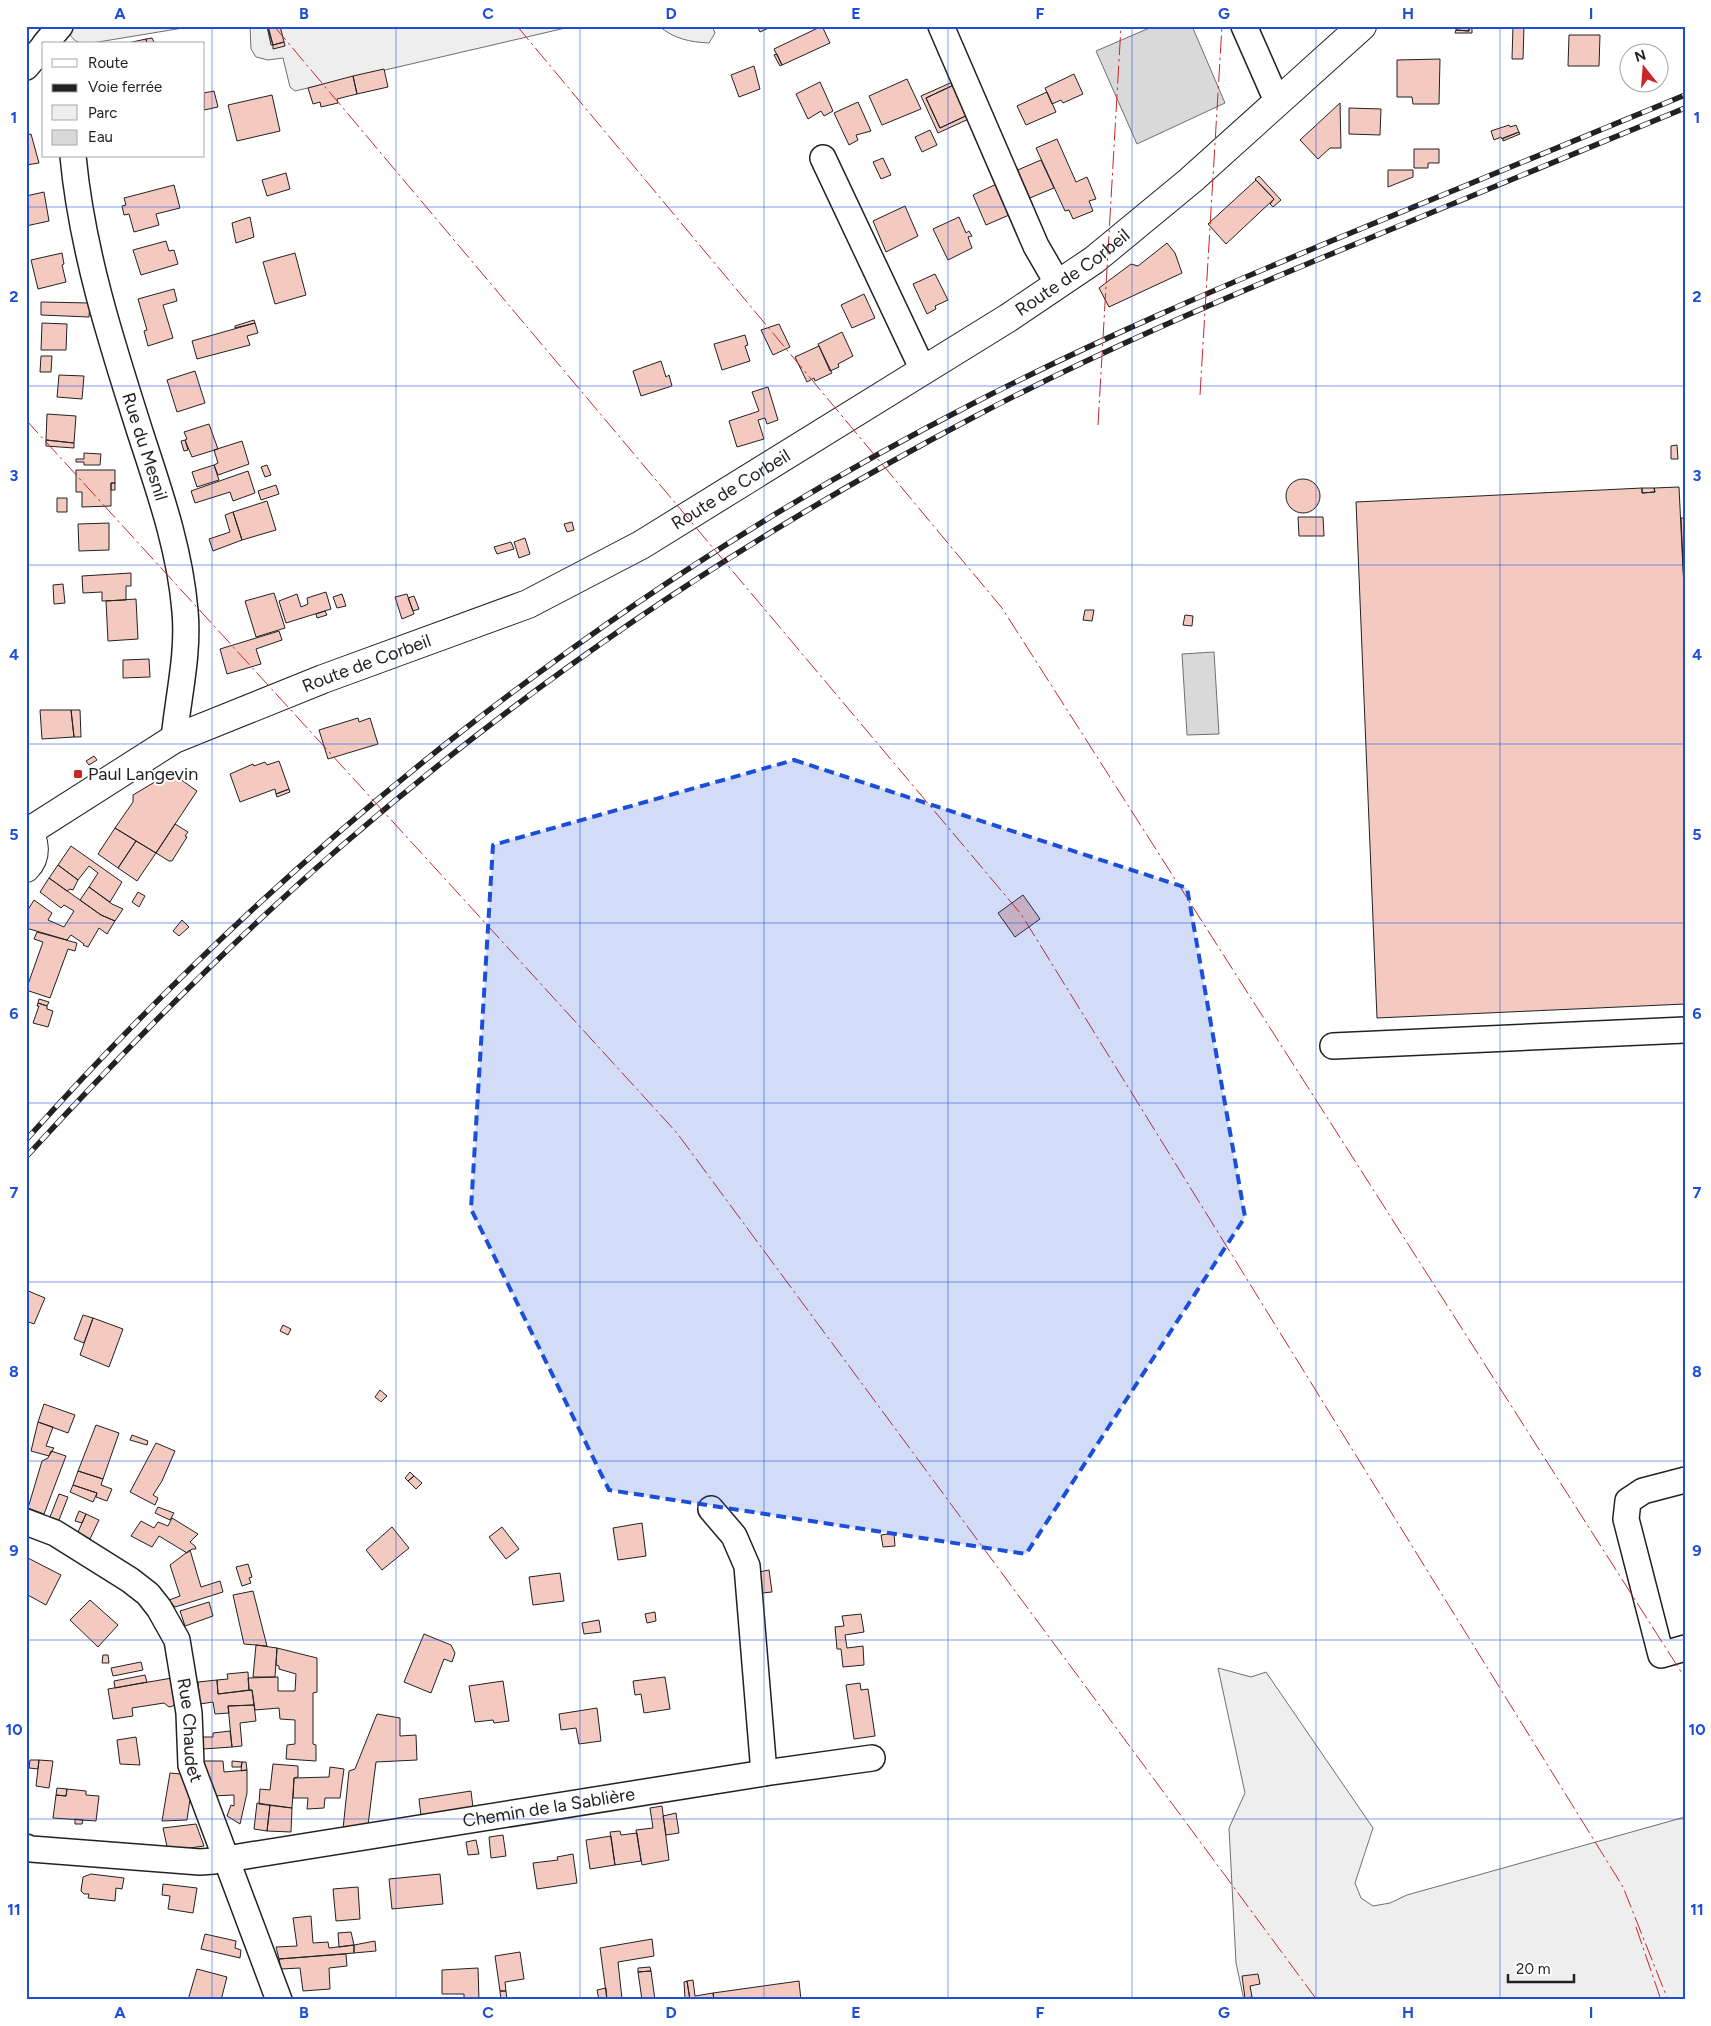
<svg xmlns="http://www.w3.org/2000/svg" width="1711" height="2026" viewBox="0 0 1711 2026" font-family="Figtree,sans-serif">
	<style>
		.green { fill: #eee; stroke: #6f6f6f }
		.water { fill: #d9d9d9; stroke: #6f6f6f }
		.building { fill: #f3c9c0; stroke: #222 }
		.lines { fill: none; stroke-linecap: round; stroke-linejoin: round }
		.minor-casing { stroke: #222; stroke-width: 28 }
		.major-casing { stroke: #222; stroke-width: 30 }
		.minor { stroke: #fff; stroke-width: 25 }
		.major { stroke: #fff; stroke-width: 28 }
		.rail-casing { stroke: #222; stroke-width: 5.5 }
		.rail { stroke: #fff; stroke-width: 4; stroke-dasharray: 11; stroke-linecap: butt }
		.power { stroke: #c62828; stroke-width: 1; stroke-dasharray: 18 4 2.5 4; stroke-linecap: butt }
		.marked { fill: #1d4ed8; fill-opacity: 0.2; stroke: #1d4ed8; stroke-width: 4; stroke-dasharray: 10 6; stroke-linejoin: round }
		.grid { fill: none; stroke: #1d4ed8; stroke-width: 1; stroke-opacity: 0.55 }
		.poi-dot { fill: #c62828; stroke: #fff; stroke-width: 2 }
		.labels { text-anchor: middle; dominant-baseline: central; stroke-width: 4; stroke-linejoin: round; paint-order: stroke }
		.street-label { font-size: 18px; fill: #222; stroke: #fff }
		.poi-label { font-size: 18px; fill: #222; stroke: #fff; text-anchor: start }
		.neatline { fill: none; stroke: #1d4ed8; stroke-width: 2 }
		.grid-label { font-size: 16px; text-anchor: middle; font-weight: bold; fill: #1d4ed8 }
	</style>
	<rect width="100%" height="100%" fill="#fff"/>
	<!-- green -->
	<path class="green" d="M67,26h128l-109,18c-13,-2 -15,-6 -19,-18z
		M250,26h324l-279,65 -5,-4 -7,-29 -15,2 -12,-3 -5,-8z
		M659,26h53l3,7 -6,10c-19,-1 -35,-4 -50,-17z
		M1218,1668l33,9 15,-5 107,156 -18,55 6,15 12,8 17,-3 17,-8 278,-78v183h-441l-8,-37 -7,-135 16,-35z"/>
	<!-- water -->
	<path class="water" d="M1154,26h38l33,77 -88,41 -41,-93z
		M1214,652l5,82 -32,1 -5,-81z"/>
	<!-- building -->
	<path class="building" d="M267,26l6,19h-2z
		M268,26h12l4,16 -11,3z
		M757,26h16l-13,6z
		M822,26l8,17 -48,22 -8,-16z
		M1456,26h13v5l-13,-1z
		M1469,26h3v7h-17l1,-3 13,1z
		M1513,26h11l-1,33h-11z
		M1569,35h31l-1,31h-31z
		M152,38l2,4 -7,2 -1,-5z
		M146,39l1,5h-24z
		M284,42l1,4 -12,3v-4z
		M777,54l5,11 -2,1 -6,-11z
		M1440,59l-1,45h-26l-1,-7h-15v-37z
		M754,66l6,23 -21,8 -8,-22z
		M384,69l4,18 -31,7 -4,-18z
		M1074,74l9,20 -20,9 -2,-3 -9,4 -7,-16z
		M353,76l4,18 -20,5 1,4 -17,4 -1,-5 -7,2 -5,-16z
		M907,79l14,30 -39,16 -13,-29z
		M957,80l1,3 -32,15 14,30 32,-15 1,4 -35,16 -17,-37z
		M820,82l13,29 -9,5 -3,-5 -13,8 -12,-25z
		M958,83l14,30 -32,15 -14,-30z
		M214,91l4,16 -14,3v-17z
		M1047,92l9,20 -30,13 -9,-19z
		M272,95l8,36 -43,10 -9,-36z
		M858,102l13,29 -15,4 2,5 -9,5 -15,-32z
		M1340,103l1,45h-11l-12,11 -18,-19z
		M1349,108l32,1 -1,26 -31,-1z
		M1509,125l1,2 6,-2 3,7 -17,7 -1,-2 -7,3 -3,-9z
		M930,130l7,15 -15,7 -7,-15z
		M1519,132l1,2 -17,7v-3z
		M31,134l8,29 -13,2v-30z
		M1057,139l19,43 11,-5 9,22 -7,2 4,10 -20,8 -4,-9 -4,1 -29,-63z
		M1414,149h25v14h-11v5h-14z
		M883,158l8,17 -10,4 -8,-17z
		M1041,160l13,28 -29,12 -12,-28z
		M1388,170h25v7l-25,10z
		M286,173l4,16 -23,7 -5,-16z
		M1259,176l22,24 -8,7 -3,-3 4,-5 -19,-20z
		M1256,180l18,19 -48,45 -18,-20z
		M1003,181l13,31 -30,13 -13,-30z
		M174,185l6,23 -24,6 3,11 -25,7 -5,-18 -5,1 -2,-9 4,-1 -2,-7z
		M44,192l5,29 -23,5v-30z
		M905,206l13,30 -32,16 -13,-31z
		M250,217l4,20 -18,6 -4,-20z
		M959,217l7,16 3,-2 3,5 -4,1 4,11 -24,12 -15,-31z
		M166,241l3,10 5,-1 4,14 -37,11 -8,-25z
		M1167,243l8,10 7,20 -73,34 -10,-19 32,-24 7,2z
		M62,253l2,11 -2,1 4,17 -28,7 -7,-29z
		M295,253l11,42 -31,9 -12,-42z
		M935,274l13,26 -13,6 1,3 -9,5 -14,-30z
		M174,289l3,12 -14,4 10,33 -25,8 -4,-15 3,-1 -9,-31z
		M864,294l11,24 -23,10 -11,-23z
		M41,302l49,1 -1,14 -48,-2z
		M254,320l1,3 -20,5v-2z
		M42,323l25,1 -1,26h-25z
		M255,323l3,10 -11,3 3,9 -53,14 -5,-18z
		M779,324l11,23 -17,8 -12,-25z
		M842,332l11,24 -15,8 1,3 -9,4 -12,-27z
		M745,335l3,10 -3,1 5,15 -28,9 -8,-26z
		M819,346l13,27 -17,8 -1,-3 -7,4 -12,-25z
		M41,356h11l-1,16h-11z
		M661,361l5,16 3,-2 3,11 -31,10 -8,-25z
		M195,371l10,32 -28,9 -10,-32z
		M59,375l25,1 -2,23 -25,-2z
		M768,387l10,33 -11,4 -2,-6 -7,2 6,19 -27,8 -8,-26 30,-10 -7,-19z
		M47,414l29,2 -2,27 -28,-3z
		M209,424l9,25 -26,8 -7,-17 2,-1 -3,-7z
		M46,440l28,3v5l-28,-2z
		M185,440l3,10 -4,1 -3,-10z
		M242,441l7,23 -31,11 -4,-10 4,-2 -4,-13z
		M1677,445l1,14h-7v-13z
		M84,453l17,1 -1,11h-16v-3h-8v-3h8z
		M214,465l5,15 -22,7 -5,-15z
		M267,465l4,10 -6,2 -4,-10z
		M76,470h39v13h-4v23l-29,1v-15h-6z
		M248,471l7,22 -22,8 -3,-9 -35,11 -4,-12z
		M1286 496a17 17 0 1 1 34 0a17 17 0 1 1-34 0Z
		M111,483h4v7h-4z
		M276,485l3,9 -18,6 -3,-9z
		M1679,487l6,122v395l-308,14 -21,-516 286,-14v5l13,-1 -1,-4z
		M1642,488h12l1,4 -13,1z
		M57,498h10v14h-10z
		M267,501l9,29 -34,10 -9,-28z
		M233,512l9,28 -29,11 -4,-12 21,-7 -5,-17z
		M1298,517h25l1,19h-25z
		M1681,518h4v91z
		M572,522l2,8 -7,2 -3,-8z
		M109,523v27l-30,1 -1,-27z
		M525,538l5,16 -11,4 -5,-16z
		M511,542l3,7 -17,5 -3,-7z
		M131,573v13h-5v14l-24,1v-9l-19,1 -1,-17z
		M63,584l2,19 -11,1 -1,-19z
		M326,592l5,17 -45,14 -7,-22 18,-7 4,13 7,-3 -1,-6z
		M274,593l11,35 -29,9 -11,-36z
		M342,594l4,12 -9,2 -4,-11z
		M407,594l7,20 -12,5 -7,-22z
		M414,596l5,13 -6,2 -5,-13z
		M136,599l2,40 -30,2 -2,-40z
		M1085,610h9l-2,11 -9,-1z
		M325,611l2,4 -10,3 -1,-4z
		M1185,615l8,1 -1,10 -9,-1z
		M279,631l3,9 -26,9 5,15 -34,10 -7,-25z
		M149,659l1,18 -27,1v-18z
		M40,710h31l3,27 -32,2z
		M71,710h9l1,27h-7z
		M358,718l1,4 11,-4 8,26 -50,15 -9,-29z
		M94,756l3,4 -8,5 -3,-4z
		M279,761l10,28 -13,5 -1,-5 -35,13 -10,-28 23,-10 1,2 11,-4 2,3z
		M173,774l24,17 -41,62 -41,-25 18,-26v-7l20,-12z
		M289,789l1,3 -13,5 -1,-3z
		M175,824l13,8 -3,4 2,1 -15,24h-3l-13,-8z
		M115,828l21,13 -18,27 -20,-14z
		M136,841l20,12 -19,28 -19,-13z
		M71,846l51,36 -12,20 -21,-15 9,-14 -9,-7 -11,14 -20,-15z
		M58,865l20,15 -5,10 -3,-1 -3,2 -18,-13z
		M49,878l52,37 14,6 -8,13 -8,-6 -11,19 -5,-2 1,-1 -13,-9 -4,5 -41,-12v-15l8,-13 18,13 -4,7 16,7 10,-16 -10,-6 -3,3 -21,-16z
		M89,887l23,17 11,5 -8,12 -14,-6 -21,-15z
		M138,892l7,4 -6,11 -7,-5z
		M1023,895l17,24 -25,18 -17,-24z
		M182,920l7,7 -10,9 -6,-5z
		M37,932l40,11 -2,8 -7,-2 -18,49 -24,-8 17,-48 -9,-3z
		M39,999l10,3 -2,4 -9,-3z
		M38,1003l9,3v3l6,2 -5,16 -15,-4 6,-17h-2z
		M26,1290l19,8 -11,26 -8,-3z
		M83,1315l10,3 -9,25 -10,-4z
		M93,1318l30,11 -14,38 -29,-12z
		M283,1325l8,4 -3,6 -8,-4z
		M380,1390l7,6 -6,6 -6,-5z
		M44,1404l31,11 -7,18 -30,-11z
		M38,1422l15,5 -7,19 8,2 -5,8 -18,-5z
		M96,1425l23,8 -16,46 -25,-8z
		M132,1435l16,6 -1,4 -17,-5z
		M156,1443l19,8 -13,30 -9,14 5,3 -3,7 -25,-13z
		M51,1451l15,5 -22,58 -16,-6 14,-47 6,-3z
		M78,1471l25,8 -2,6 11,4 -5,12 -11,-4 1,-4 -24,-8z
		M410,1472l4,4 -6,5 -3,-3z
		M414,1476l8,7 -6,6 -8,-8z
		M73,1485l24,8 -4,9 -23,-10z
		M59,1494l9,3 -9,23 -9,-3z
		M158,1507l16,6 -4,7 -15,-7z
		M79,1511l7,3 -4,9 -7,-2z
		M86,1514l13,6 -9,19 -12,-7z
		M172,1518l26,16 -8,8 5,4 1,3h-4l-5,4 -28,-17 -7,11 -21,-11 10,-15 13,7 4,-6 10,4z
		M642,1523l4,33 -28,4 -5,-32z
		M392,1527l17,21 -27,22 -16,-20z
		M502,1527l17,22 -13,10 -17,-22z
		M894,1533l1,13 -12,1 -2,-12z
		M190,1550l11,37 19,-6 3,11 -48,15 -6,-7 11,-4 -10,-31z
		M26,1557l35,18 -15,30 -20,-11z
		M248,1564l4,13 -3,1 2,5 -9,3 -6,-19z
		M769,1570l3,22 -10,1 -3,-21z
		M560,1573l4,28 -31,4 -4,-28z
		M253,1591l14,55 -23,-2 -11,-49z
		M90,1600l28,25 -20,22 -28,-27z
		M209,1602l4,14 -28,10 -5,-15z
		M655,1612l1,9 -9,2 -2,-9z
		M861,1614l3,18 -19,3 2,13 16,-2 1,19 -21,2 -2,-18h-4l-2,-22 9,-1 -2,-10z
		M599,1620l2,12 -17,2 -2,-11z
		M424,1634l27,11 4,8 -3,9 -8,-3 -13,34 -27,-11z
		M256,1645l21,3 -2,29h-22z
		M277,1648l40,10v34l-4,1v51l3,1v16l-30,-2 1,-14 8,-1v-24l-15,-1 -1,-11 -24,2 -3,-20h-3l-1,-12 30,-1v14h17l1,-17 -17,-5v-3l-3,-1z
		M103,1655h5l1,8h-7z
		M141,1662l2,8 -30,6 -2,-8z
		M248,1672l1,18 -31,4 -1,-14 11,-1 -1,-5z
		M145,1675l2,7 -32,6 -1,-7z
		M665,1677l5,32 -26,4 -3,-19 -6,1 -2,-14z
		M172,1678l4,25 -3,3 -4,1 -5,-4 -32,5 1,8 -20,3 -5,-30z
		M217,1680l1,14 34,-4 2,15 -26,1 1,7 -14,1 -2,-12 -13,2 -2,-22z
		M503,1681l6,40 -15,2 -1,-3 -18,2 -6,-36z
		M860,1683l1,7 7,-1 7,47 -21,3 -8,-54z
		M254,1705l2,16 -16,2 2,23 -10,1 -4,-41z
		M597,1708l4,33 -22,3 -3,-16 -15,2 -2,-16z
		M377,1714l23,4v18l16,-1 1,25 -41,2 -9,71 -24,-4 6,-58 6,-2z
		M230,1731l2,16 -29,2 -1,-12h11v-4z
		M136,1737l4,28 -20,-1 -3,-24z
		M30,1760h9l-1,9 -9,-1z
		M39,1760l14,1 -4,27 -13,-2z
		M201,1761h22l1,11 23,-2v23l-7,31 -13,-8 4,-11 3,1v-11l-23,1z
		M232,1761l10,1 -1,5h-9z
		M242,1762h4l1,8 -6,1z
		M273,1764l25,2v11l-4,1 -2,30 -33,-4 1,-15 10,1z
		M330,1767l14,2 -4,29h-15l-1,10 -17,1 1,-11h-15l1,-20 35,-1z
		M170,1773l11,1 9,25 -3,21 -25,1z
		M57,1788l10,1 -1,7 -10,-1z
		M67,1789l19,2v4l13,1 -3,25 -43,-3 3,-23 10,1z
		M471,1791l3,25 -52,8 -3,-25z
		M257,1803l13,2 -3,26 -13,-2z
		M270,1805l22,3 -1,24 -24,-1z
		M662,1806l7,54 -27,5 -6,-35 17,-2 -3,-20z
		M676,1813l3,20 -13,2 -3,-19z
		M75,1819l8,1 -1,4h-7z
		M196,1824l8,22 -36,5 -5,-23z
		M620,1831l1,4 16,-2 4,28 -26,4 -5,-33z
		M503,1835l3,21 -15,2 -2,-21z
		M611,1836l4,29 -25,4 -4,-29z
		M476,1840l3,14 -11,1 -2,-13z
		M573,1854l4,29 -40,6 -4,-26 25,-3 -1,-3z
		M91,1874l33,4 -2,11 -6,-1 -1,13 -27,-3 1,-4h-5l-3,-3 2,-14z
		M440,1874l3,30 -51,5 -3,-30z
		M163,1884l34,4 -4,25 -25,-4 2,-13 -8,-1z
		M358,1887l2,32 -24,2 -3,-32z
		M311,1916l2,27 15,-1 1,6 25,-3v8l-75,6 -3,-12 21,-1 -4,-28z
		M351,1932l3,13 -15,2 -1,-14z
		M205,1934l31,7 -1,7 6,2 -1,8 -39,-9z
		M652,1939l2,17 -36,6 4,37 6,1h-21l-7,-52z
		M375,1941l1,10 -22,2v-8z
		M520,1952l4,27 -19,3 1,9h-6l-5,-35z
		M346,1954l1,12 -18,2 1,21 -27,2 -3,-23 -19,1 -2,-10z
		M650,1967l1,4 -13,1v-4z
		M478,1968l1,32h-15v-6h-22v-24z
		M197,1969l30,8 -6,23h-33z
		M651,1971l4,29h-13l-4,-28z
		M1258,1974l2,10 -10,2 2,11 -7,1 -3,-22z
		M693,1980l2,16 18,-3 1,7h-24l-3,-19z
		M687,1981l3,19h-19l14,-2 -1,-16z
		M799,1981l2,19h-87l-1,-7z
		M606,1988l1,12h-8l-2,-10z
		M500,1991h6l1,9h-6z"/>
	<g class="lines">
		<defs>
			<g id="minor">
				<path d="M941,26l95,220 22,38"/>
				<path d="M1244,26l33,75"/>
				<path d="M45,44l15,-18"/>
				<path d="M26,67l18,-21"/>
				<path id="s1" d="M73,156c9,96 39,188 68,279 19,58 39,115 44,176 4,43 -7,86 -11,128"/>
				<path d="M823,158l100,212"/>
				<path d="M1333,1046l352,-16"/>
				<path d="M1685,1480l-42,11 -15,10 -2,18 35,136 24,-7"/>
				<path d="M711,1509l23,27 13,30 17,207"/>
				<path id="s2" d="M26,1522l29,11 75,47 18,14 11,14 18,32 12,73 2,52 88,235"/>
				<path id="s3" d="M26,1847l5,2 169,13 14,-1 550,-88 108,-15"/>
			</g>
			<g id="major">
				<path d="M26,830c10,11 11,27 0,38"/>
				<path id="s4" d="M28,832l146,-93 149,-60 205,-75 113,-59 367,-227 86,-58 97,-80 171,-154"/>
			</g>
		</defs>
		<!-- minor casing -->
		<use href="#minor" class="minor-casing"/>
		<!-- major casing -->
		<use href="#major" class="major-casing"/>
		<!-- minor -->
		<use href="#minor" class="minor"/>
		<!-- major -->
		<use href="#major" class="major"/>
		<defs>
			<path id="rail" d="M26,1140c267,-299 589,-553 946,-736 124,-64 253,-119 381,-172 111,-46 221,-91 332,-137
				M26,1157c99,-108 202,-212 312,-308 193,-168 408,-312 634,-431 123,-65 252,-120 381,-173 110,-46 221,-91 332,-137"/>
		</defs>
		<!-- rail casing -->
		<use href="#rail" class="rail-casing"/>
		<!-- rail -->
		<use href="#rail" class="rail"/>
		<!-- power -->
		<path class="power" d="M274,26l747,888 602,973 45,113
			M517,26l485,582 683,1070
			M1200,395l22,-369
			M26,420l651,713 640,867
			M1098,425l23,-399
			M1636,1927l25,73"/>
	</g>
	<!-- marked area -->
	<path class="marked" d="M794,760l393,128 58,329 -219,337 -417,-64 -138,-281 22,-364z"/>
	<!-- grid -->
	<path class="grid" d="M212,26v1974M396,26v1974M580,26v1974M764,26v1974M948,26v1974M1132,26v1974M1316,26v1974M1500,26v1974M26,207h1659M26,386h1659M26,565h1659M26,744h1659M26,923h1659M26,1103h1659M26,1282h1659M26,1461h1659M26,1640h1659M26,1819h1659"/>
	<!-- markers -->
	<rect class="poi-dot" x="73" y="769" width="10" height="10" rx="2.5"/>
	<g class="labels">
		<!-- street labels -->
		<g class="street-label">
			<text stroke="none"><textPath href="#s4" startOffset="1190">Route de Corbeil</textPath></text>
			<text stroke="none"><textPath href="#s1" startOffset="300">Rue du Mesnil</textPath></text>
			<text stroke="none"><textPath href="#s4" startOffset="785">Route de Corbeil</textPath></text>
			<text stroke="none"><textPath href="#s4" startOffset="380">Route de Corbeil</textPath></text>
			<text stroke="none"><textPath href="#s2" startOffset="288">Rue Chaudet</textPath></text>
			<text stroke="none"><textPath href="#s3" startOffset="528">Chemin de la Sablière</textPath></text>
		</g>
		<!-- poi labels -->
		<g class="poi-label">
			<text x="88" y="774">Paul Langevin</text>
		</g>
	</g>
	<!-- border -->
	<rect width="1711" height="2026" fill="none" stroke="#ffffff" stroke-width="55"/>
	<!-- legend -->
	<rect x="42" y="42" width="162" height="115" fill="#ffffff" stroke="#a7a7a7"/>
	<rect x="52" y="59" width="25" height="8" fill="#ffffff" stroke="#a7a7a7"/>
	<text x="88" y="68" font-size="15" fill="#222222">Route</text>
	<rect x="52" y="84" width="25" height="8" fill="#222222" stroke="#a7a7a7"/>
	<text x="88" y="92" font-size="15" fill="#222222">Voie ferrée</text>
	<rect x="52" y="105" width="25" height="15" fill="#eeeeee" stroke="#a7a7a7"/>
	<text x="88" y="118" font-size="15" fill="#222222">Parc</text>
	<rect x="52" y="130" width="25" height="15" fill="#d9d9d9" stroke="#a7a7a7"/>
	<text x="88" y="142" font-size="15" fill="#222222">Eau</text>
	<!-- north arrow -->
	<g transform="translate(1644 68) rotate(343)"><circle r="24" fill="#ffffff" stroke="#a7a7a7"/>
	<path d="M0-4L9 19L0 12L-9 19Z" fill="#c62828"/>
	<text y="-8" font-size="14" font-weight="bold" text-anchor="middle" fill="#222222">N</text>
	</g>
	<!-- scale -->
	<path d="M1508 1974v8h66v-8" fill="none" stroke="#222222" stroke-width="2.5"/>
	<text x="1516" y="1974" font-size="15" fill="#222222" stroke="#ffffff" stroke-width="4" paint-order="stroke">20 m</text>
	<rect x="28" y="28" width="1656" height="1970" class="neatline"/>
	<g class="grid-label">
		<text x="120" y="19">A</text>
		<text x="304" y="19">B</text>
		<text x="488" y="19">C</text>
		<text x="671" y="19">D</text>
		<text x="856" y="19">E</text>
		<text x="1040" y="19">F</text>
		<text x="1224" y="19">G</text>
		<text x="1408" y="19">H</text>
		<text x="1591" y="19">I</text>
		<text x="14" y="123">1</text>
		<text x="1697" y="123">1</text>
		<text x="14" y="302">2</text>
		<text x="1697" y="302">2</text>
		<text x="14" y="481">3</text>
		<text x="1697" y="481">3</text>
		<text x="14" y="660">4</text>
		<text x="1697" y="660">4</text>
		<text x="14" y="840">5</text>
		<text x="1697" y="840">5</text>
		<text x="14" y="1019">6</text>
		<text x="1697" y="1019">6</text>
		<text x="14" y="1198">7</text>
		<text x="1697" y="1198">7</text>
		<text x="14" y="1377">8</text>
		<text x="1697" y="1377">8</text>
		<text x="14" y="1556">9</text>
		<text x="1697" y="1556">9</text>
		<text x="14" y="1735">10</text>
		<text x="1697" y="1735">10</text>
		<text x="14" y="1915">11</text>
		<text x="1697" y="1915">11</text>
		<text x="120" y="2018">A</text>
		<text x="304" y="2018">B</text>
		<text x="488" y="2018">C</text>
		<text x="671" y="2018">D</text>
		<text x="856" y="2018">E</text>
		<text x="1040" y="2018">F</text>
		<text x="1224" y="2018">G</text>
		<text x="1408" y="2018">H</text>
		<text x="1591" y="2018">I</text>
	</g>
</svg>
